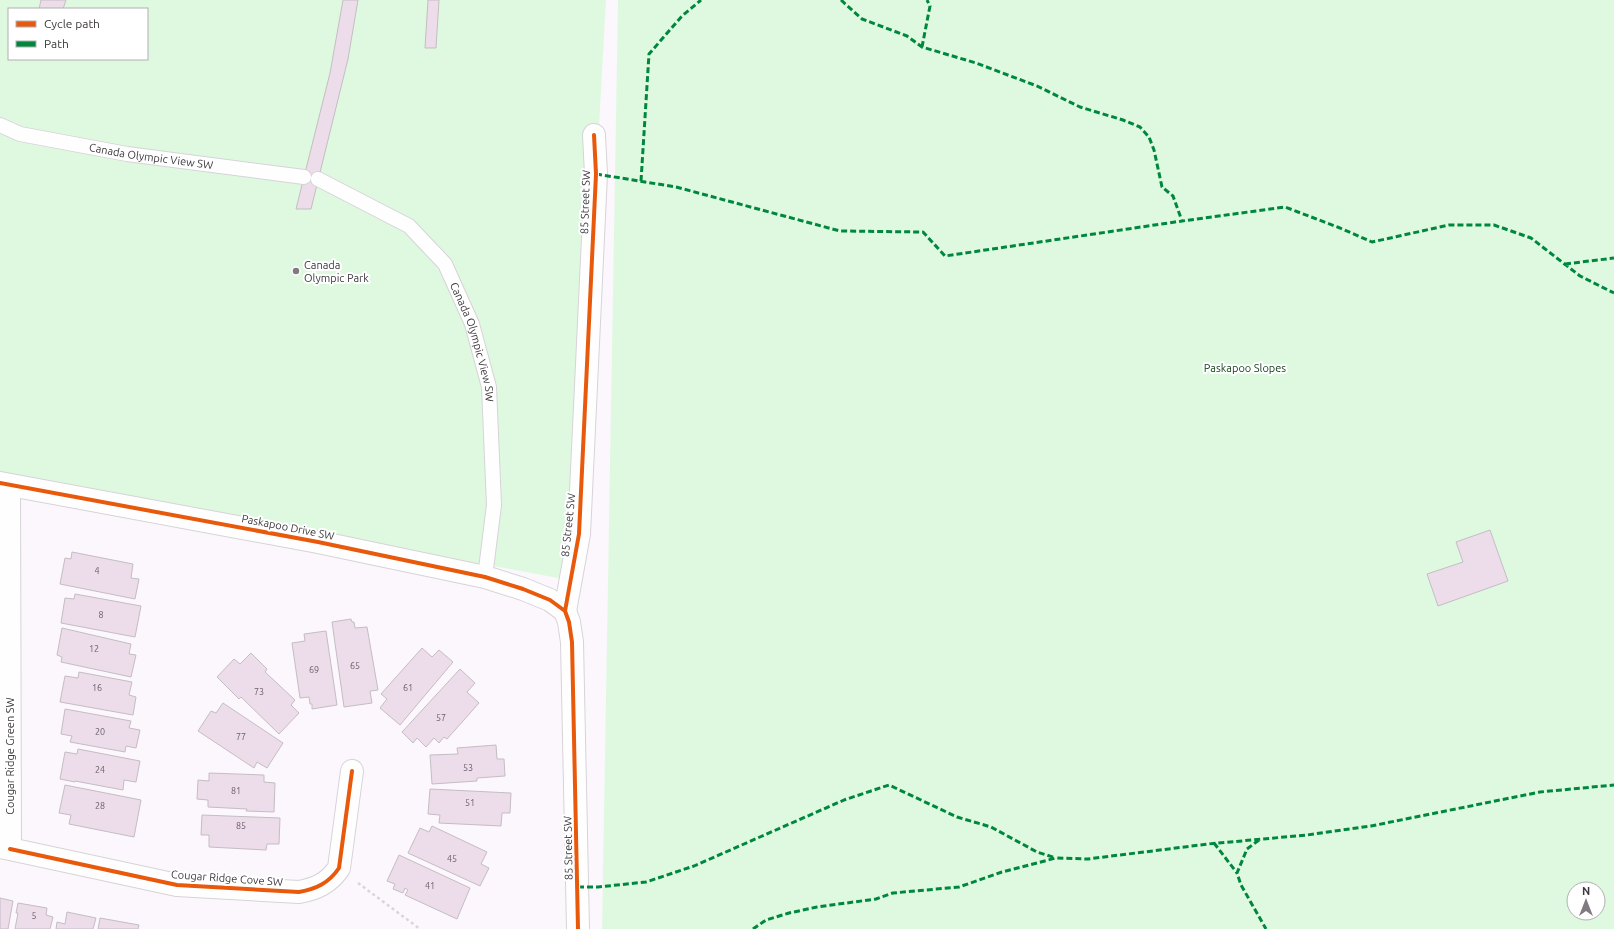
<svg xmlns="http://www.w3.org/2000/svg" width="1614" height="929" viewBox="0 0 1614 929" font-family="Ubuntu,sans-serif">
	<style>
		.green { fill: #dff9e1; fill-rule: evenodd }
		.building { fill: #eddce9; stroke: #c3bec3 }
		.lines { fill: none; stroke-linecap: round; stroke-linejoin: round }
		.service-casing { stroke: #d7d3d8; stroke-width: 16 }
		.minor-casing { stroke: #d7d3d8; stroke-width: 24 }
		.tertiary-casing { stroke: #d7d3d8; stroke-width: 24 }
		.path { stroke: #d8d6d8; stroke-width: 2.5; stroke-dasharray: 3 3; stroke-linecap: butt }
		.service { stroke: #fffeff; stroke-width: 14 }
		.minor { stroke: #fffeff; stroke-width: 22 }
		.tertiary { stroke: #fffeff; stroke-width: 22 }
		.quiet { stroke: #00873e; stroke-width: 3; stroke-dasharray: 6 3; stroke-linecap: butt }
		.cycleway-casing { stroke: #fff; stroke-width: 6 }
		.cycleway { stroke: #e8590c; stroke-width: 4 }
		.poi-dot { fill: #807b80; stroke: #fff; stroke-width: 1.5 }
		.labels { text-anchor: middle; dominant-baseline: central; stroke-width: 4; stroke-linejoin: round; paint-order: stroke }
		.number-label { font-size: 9px; fill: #696168 }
		.street-label { font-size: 11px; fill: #3d383d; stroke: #fff }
		.poi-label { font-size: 11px; fill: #3d383d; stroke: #fff; text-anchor: start }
		.park-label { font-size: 11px; fill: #13421b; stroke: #fff }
	</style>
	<rect width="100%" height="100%" fill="#fcf7fd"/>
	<!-- green -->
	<path class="green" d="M0,0h606l-32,581 -75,-14 -181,-25 -318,-59zM9,9h138v50h-138z
		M618,0h996v929h-1012zM1574,889h24v24h-24z"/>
	<!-- building -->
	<path class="building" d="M41,0h25l-3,9h-24z
		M343,0h15l-10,59 -37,150h-15l34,-136z
		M428,0h11l-3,48h-11z
		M1490,530l18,51 -70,25 -11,-32 36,-12 -7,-20z
		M72,552l61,12 -2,14 8,1 -4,20 -75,-15 5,-26 6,1z
		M75,594l66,12 -6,31 -74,-14 4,-25 9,1z
		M351,619l1,3h2l1,6 12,-1 11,63 -8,1 2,12 -28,4 -12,-85z
		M62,628l69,16 -2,10 7,1 -5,22 -70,-15 1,-5 -5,-2z
		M326,631l11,74 -25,4v-5h-2l-1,-7 -9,1 -8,-55 13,-2 -1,-7z
		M422,648l10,9 7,-7 14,12 -53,63 -20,-17 7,-9 -6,-5z
		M251,653l16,16 -2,3 30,28 -4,5 8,8 -20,21 -38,-37 -2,2 -22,-22 17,-18 6,5z
		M460,669l15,14 -8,9 12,11 -32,36 -3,-2 -5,6 -5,-5 -8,9 -9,-9 -4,5 -11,-11z
		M79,672l53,10 -3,13 7,2 -3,18 -73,-13 5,-26 13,2z
		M223,703l60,40 -16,25 -10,-6 -3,6 -56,-37 13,-20 5,2z
		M65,709l66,12 -2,7 11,2 -4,18 -10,-2 -1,6 -55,-10 2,-6 -11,-2z
		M496,745l1,14h7l1,17 -28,2v3l-45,3 -2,-29 28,-1 -1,-6z
		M78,749l62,12 -4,21 -12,-2 -1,10 -48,-9v1l-15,-3 5,-27 12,2z
		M209,773l55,2v7l11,1 -1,29 -28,-1 1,-2 -39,-2v-7l-11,-1 1,-19 11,1z
		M65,785l76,15 -7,37 -65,-13 2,-9 -12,-2z
		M430,789l81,4 -1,20h-8l-1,13 -62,-3 1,-8 -12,-1z
		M202,815l78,3 -1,26h-12l-1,6 -57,-3v-12h-8z
		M432,826l55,26 -6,12 8,4 -9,18 -72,-33 12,-25 9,4z
		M399,855l71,33 -13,31 -52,-24 3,-5 -3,-2 -2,5 -10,-4 2,-5 -8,-3z
		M0,898l13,3 -5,28h-8z
		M18,903l29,5 -1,7 7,2 -3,12h-35l3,-16h-2z
		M67,912l29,6 -3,11h-37l1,-7 8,2z
		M100,918l39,7 -1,4h-40z"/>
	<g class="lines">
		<defs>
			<g id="service">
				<path id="s1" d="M0,125l20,9 107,20 177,23"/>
				<path id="s2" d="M318,179l91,47 36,38 27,60 17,63 5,118 -9,72"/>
			</g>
			<path id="minor" d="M565,611l14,-77 17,-360 -2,-39
				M0,847l10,2 -1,-364
				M10,849l167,36 122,7c17,-3 30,-9 40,-24l13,-97"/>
			<path id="tertiary" d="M0,483l318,59 167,35 38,12 27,11 15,11 4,11 3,20 6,287"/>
		</defs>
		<!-- service casing -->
		<use href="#service" class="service-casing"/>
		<!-- minor casing -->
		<use href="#minor" class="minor-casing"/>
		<!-- tertiary casing -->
		<use href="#tertiary" class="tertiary-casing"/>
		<!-- path -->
		<path class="path" d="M358,883l62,46"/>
		<!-- service -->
		<use href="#service" class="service"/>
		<!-- minor -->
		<use href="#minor" class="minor"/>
		<!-- tertiary -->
		<use href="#tertiary" class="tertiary"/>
		<!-- quiet -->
		<path class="quiet" d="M841,0l21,19 45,17 15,11 54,16 61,23 43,21 43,13 17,7 9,10 5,13 8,37 11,9 9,25
			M922,47l8,-41 -3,-6
			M596,174l80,13 164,44 83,1 22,24 230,-34 110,-15 55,21 32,14 77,-17h45l37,13 49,38 34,17
			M641,181l8,-127 33,-38 19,-16
			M1565,264l49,-6
			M1259,840l-12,9 -10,24 4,12 25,44
			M1214,843l23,30
			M578,887h20l48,-5 48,-16 150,-66 45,-15 68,32 34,10 46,25 19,6
			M753,929l13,-9 23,-7 28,-6 59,-8 17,-6 66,-6 43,-15 54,-14 32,1 120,-15 99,-9 64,-9 169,-34 74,-7"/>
		<defs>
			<path id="cycleway" d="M0,483l318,59 167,35 38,12 27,11 15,11
				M10,849l167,36 122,7c17,-3 30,-9 40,-24l13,-97
				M578,929l-6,-287 -3,-20 -4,-11 14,-77 17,-360 -2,-39"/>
		</defs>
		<!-- cycleway casing -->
		<use href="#cycleway" class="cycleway-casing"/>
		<!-- cycleway -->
		<use href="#cycleway" class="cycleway"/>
	</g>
	<!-- markers -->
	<circle class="poi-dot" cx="296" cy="271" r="4"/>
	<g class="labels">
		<!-- number labels -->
		<g class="number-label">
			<text x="97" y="571">4</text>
			<text x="101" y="615">8</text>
			<text x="94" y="649">12</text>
			<text x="355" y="666">65</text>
			<text x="314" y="670">69</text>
			<text x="97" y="688">16</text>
			<text x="408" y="688">61</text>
			<text x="259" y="692">73</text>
			<text x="441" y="718">57</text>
			<text x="100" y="732">20</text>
			<text x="241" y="737">77</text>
			<text x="468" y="768">53</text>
			<text x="100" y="770">24</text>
			<text x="236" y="791">81</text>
			<text x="470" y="803">51</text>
			<text x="100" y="806">28</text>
			<text x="241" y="826">85</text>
			<text x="452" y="859">45</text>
			<text x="430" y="886">41</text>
			<text x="34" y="916">5</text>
		</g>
		<!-- street labels -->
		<g class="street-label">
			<text stroke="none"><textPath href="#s1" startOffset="155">Canada Olympic View SW</textPath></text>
			<text transform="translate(585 202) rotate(-88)">85 Street SW</text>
			<text stroke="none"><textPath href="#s2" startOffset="238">Canada Olympic View SW</textPath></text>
			<text transform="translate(568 525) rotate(-84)">85 Street SW</text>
			<text transform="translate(288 527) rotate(11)">Paskapoo Drive SW</text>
			<text transform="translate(10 756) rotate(-90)">Cougar Ridge Green SW</text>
			<text transform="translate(568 848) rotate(-91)">85 Street SW</text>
			<text transform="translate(227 878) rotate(4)">Cougar Ridge Cove SW</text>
		</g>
		<!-- poi labels -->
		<g class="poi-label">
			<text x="304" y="265">Canada<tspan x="304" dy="13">Olympic Park</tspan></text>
		</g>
		<!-- park labels -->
		<g class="park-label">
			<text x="1245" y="368">Paskapoo Slopes</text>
		</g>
	</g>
	<!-- legend -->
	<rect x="8" y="8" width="140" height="52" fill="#ffffff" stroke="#b1afb1"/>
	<rect x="16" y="21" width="20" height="6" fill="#e8590c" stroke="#b1afb1"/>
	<text x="44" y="28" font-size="12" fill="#3d383d">Cycle path</text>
	<rect x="16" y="41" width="20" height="6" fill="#00873e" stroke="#b1afb1"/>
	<text x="44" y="48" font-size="12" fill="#3d383d">Path</text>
	<!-- north arrow -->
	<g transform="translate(1586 901)"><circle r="19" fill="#ffffff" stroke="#b1afb1"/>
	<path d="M0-3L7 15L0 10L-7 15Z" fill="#807b80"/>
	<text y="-6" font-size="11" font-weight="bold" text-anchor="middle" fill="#3d383d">N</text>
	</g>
</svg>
